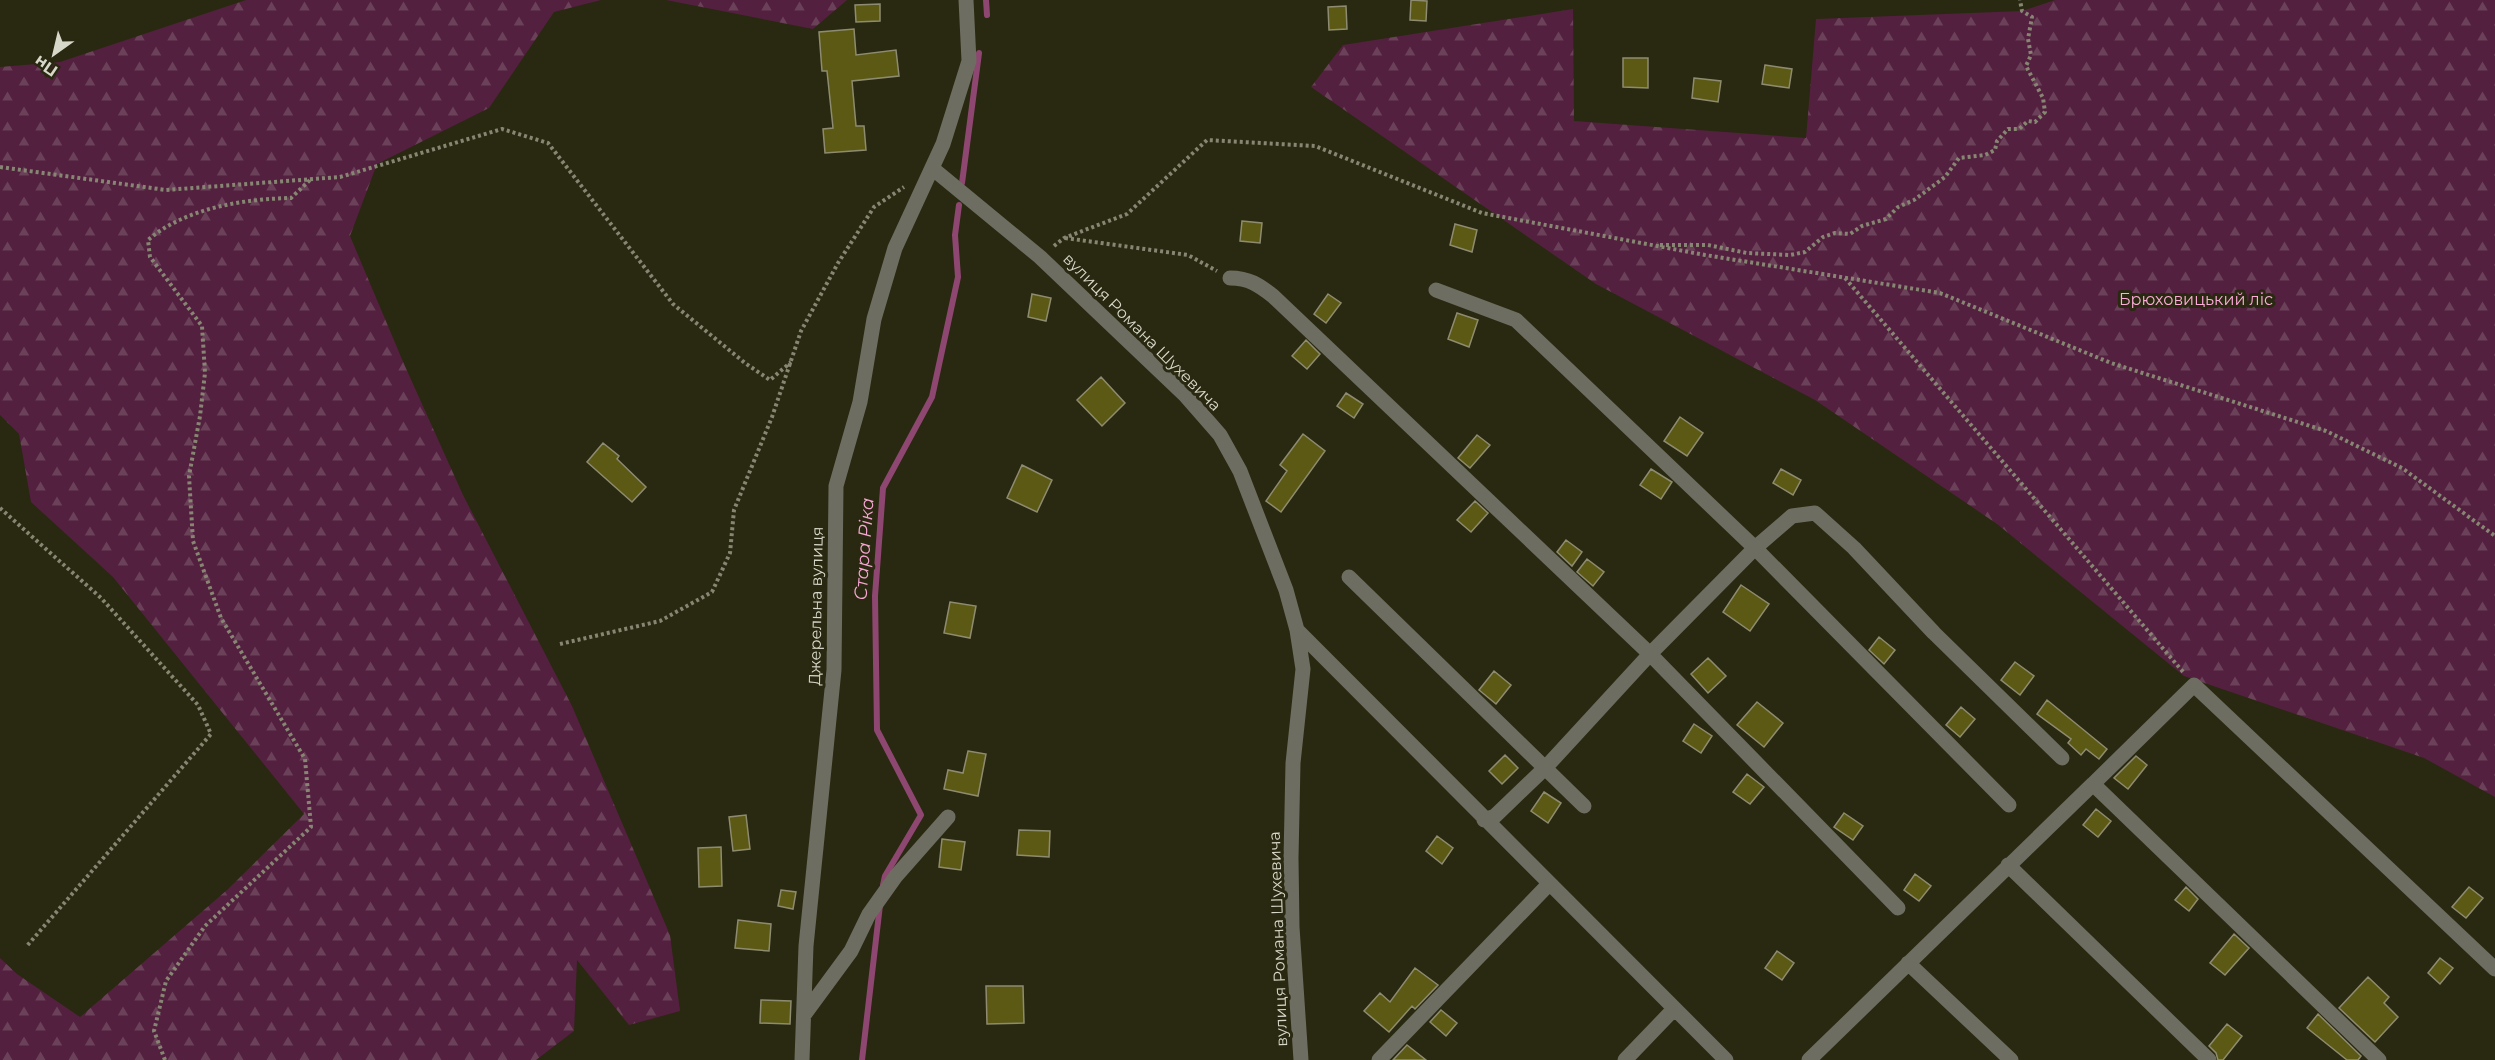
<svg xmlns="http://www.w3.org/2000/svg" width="2495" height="1060" viewBox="0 0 2495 1060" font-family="Montserrat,sans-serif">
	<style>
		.forest { fill: url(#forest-firs) }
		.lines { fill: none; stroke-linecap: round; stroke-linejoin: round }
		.stream { stroke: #8e4770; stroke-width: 6 }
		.building { fill: #5c5915; stroke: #8d8c71; stroke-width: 1.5 }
		.path { stroke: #868673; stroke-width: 4; stroke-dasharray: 3 3; stroke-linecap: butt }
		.minor { stroke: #6d6d61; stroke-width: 15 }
		.labels { text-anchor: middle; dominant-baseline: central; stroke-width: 6; stroke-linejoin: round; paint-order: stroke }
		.park-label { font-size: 16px; fill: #feacd9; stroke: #292810 }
		.street-label { font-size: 16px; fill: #d8d8ca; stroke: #292810 }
		.water-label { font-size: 18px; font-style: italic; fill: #f7a5d2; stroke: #292810 }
	</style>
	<defs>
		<pattern id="forest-firs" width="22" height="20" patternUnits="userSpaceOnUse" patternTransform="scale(1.5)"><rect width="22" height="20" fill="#53203f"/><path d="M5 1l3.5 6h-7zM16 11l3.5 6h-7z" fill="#6b4059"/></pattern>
	</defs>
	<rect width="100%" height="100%" fill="#292810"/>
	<!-- forest -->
	<path class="forest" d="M246,0h355l-47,12 -65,96 -112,56 -27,72 54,128 59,131 109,211 98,229 10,76 -51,14 -52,-65 -3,71 -38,29h-536v-102l17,16 63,43 147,-127 77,-76 -191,-237 -82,-75 -12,-68 -19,-19v-348l60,-5z
		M666,0h181l-34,29z
		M2055,0h440v797l-71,-39 -240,-82 -187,-152 -182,-124 -219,-116 -285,-197 32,-42 230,-36 1,112 232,17 10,-119 206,-8z"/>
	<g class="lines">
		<!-- stream -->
		<path class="stream" d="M986,0l1,15
			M962,183l17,-130
			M883,885l2,-9 36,-61 -44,-85 -2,-134 8,-108 49,-91 26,-120 -3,-42 4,-30
			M862,1060l18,-155"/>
	</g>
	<!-- building -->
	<path class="building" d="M1411,0l16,1 -1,20 -16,-1z
		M880,4v17l-24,1 -1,-17z
		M1346,6l1,23 -18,1 -1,-23z
		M854,29l2,26 40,-5 3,26 -47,5 4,45h8l2,24 -41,3 -2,-24 10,-1 -6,-57h-5l-3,-39z
		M1623,58h25v30l-25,-1z
		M1765,65l27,4 -3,19 -27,-4z
		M1694,78l27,3 -3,21 -26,-4z
		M1242,221l20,2 -2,20 -20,-2z
		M1455,224l22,6 -5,22 -22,-7z
		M1032,294l19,4 -5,23 -18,-4z
		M1328,294l13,9 -15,20 -12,-9z
		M1457,313l21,7 -9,27 -21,-8z
		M1306,340l14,14 -13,15 -15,-13z
		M1101,377l24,26 -23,23 -25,-26z
		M1346,393l17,11 -9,14 -17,-12z
		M1680,417l23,16 -16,23 -23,-15z
		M1303,434l22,17 -44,61 -15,-11 21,-30 -7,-6z
		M1477,435l13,10 -20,23 -12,-10z
		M603,443l16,13 -2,3 29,28 -14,15 -45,-40z
		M1022,465l30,15 -15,32 -30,-14z
		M1651,469l21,13 -11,17 -21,-14z
		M1781,469l20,11 -8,15 -20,-12z
		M1475,501l13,12 -17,19 -14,-12z
		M1566,540l16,12 -10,14 -15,-14z
		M1587,559l17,13 -11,14 -16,-14z
		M1741,585l28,19 -19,27 -27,-19z
		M950,602l26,4 -6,32 -26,-5z
		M1879,637l16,13 -11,14 -15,-14z
		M1708,658l18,18 -18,17 -17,-19z
		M2015,662l19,14 -14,19 -19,-15z
		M1494,671l17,14 -15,19 -17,-14z
		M2047,700l60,49 -8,10 -13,-10 -5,6 -13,-12 3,-4 -34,-25z
		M1757,702l26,21 -19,24 -27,-22z
		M1961,707l14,12 -15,18 -14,-12z
		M1694,724l18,12 -11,17 -18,-12z
		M968,751l18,3 -8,42 -34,-7 4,-19 15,3z
		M1505,755l13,13 -16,16 -13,-13z
		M2136,756l11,9 -19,24 -14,-11z
		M1747,774l17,13 -14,17 -17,-12z
		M1544,792l17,11 -13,20 -17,-12z
		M2096,809l15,12 -13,16 -15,-12z
		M1844,813l19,13 -10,14 -19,-13z
		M746,815l4,34 -17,2 -4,-34z
		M1019,830l31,1 -1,26 -32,-2z
		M1437,836l16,12 -11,16 -16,-13z
		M942,839l23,3 -4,28 -22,-3z
		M721,847l1,39 -23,1 -1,-39z
		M1915,874l16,12 -12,15 -15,-11z
		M2186,887l12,12 -9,12 -14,-11z
		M2469,887l14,11 -17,20 -14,-11z
		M781,890l15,2 -3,17 -15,-3z
		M738,920l33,4 -2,27 -34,-3z
		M2234,934l15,14 -24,27 -15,-12z
		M1777,951l17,12 -12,17 -17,-12z
		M2440,958l13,10 -13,16 -12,-11z
		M1415,968l23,17 -23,24 -3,-3 -23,26 -25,-21 16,-18 10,9z
		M2368,977l21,20 -5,6 14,14 -23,25 -36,-34z
		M986,986h37l1,37 -37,1z
		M761,1000l30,1 -1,23 -30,-1z
		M1441,1010l16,13 -11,13 -16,-14z
		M2318,1014l43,42 -3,4h-11l-40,-32z
		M2227,1024l15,12 -19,24h-5l-2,-7 -7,-7z
		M1407,1045l19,15h-33z"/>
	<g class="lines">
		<!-- path -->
		<path class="path" d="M0,167l166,23 174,-13 162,-48 46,14 125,161 72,59 25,17 21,-18
			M1065,238l123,17 29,16
			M1660,245h48l39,8 43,2 15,-3 18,-15 12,-4 15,1 12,-8 24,-7 12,-12 16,-7 31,-23 14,-19 26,-3 10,-5 2,-9 11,-12h11l9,-8 7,1 10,-10 -2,-14 -17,-32 5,-11 -3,-16 4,-22 -10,-6 -2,-11
			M1054,246l10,-8 63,-24 80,-74 108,6 167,67 223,42 235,38 171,70 215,68 76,37 93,68
			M1845,278l339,395
			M0,508l101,90 97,107 13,29 -185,213
			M560,644l100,-23 52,-29 18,-39 4,-43 38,-93 29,-86 37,-68 36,-56 30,-20
			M165,1060l-11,-29 12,-50 39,-55 106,-99 -6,-68 -84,-141 -28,-77 -4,-65 11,-60 5,-43 -3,-47 -52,-69 -2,-17c37,-32 96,-41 143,-42l20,-19"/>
		<!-- minor -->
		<path class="minor" d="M932,168l108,89 145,138 35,40 20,36 46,119 11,40 6,39 -10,94 -2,95 1,69 9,133
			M1230,278c19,0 29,7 43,18l377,358 248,254
			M1436,290l80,30 239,228 254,257
			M1349,577l235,229
			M1297,630l429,430
			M2093,784l101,-99 301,284
			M1484,820l11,-4 51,-49 104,-113 105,-106 37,-32 23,-3 39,35 80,85 128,125
			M2008,865l201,195
			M1908,963l103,97
			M804,1015l47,-64 18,-37 27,-38 52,-59
			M802,1060l4,-114 28,-276 2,-184 24,-84 14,-83 21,-71 48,-104 26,-83 -3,-61
			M1379,1060l170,-176
			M1625,1060l49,-51
			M1809,1060l284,-276 286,276"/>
	</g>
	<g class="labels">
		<!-- park labels -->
		<g class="park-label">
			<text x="2196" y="299">Брюховицький ліс</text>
		</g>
		<!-- street labels -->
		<g class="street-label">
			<text transform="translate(1142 332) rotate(45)">вулиця Романа Шухевича</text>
			<text transform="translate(816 606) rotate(-89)">Джерельна вулиця</text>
			<text transform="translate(1278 939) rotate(-92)">вулиця Романа Шухевича</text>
		</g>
		<!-- water labels -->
		<g class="water-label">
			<text transform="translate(864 549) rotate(-86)">Стара Ріка</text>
		</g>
	</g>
	<!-- north arrow -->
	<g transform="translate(54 54) rotate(214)" stroke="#292810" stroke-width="4.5" paint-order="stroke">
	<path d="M0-4.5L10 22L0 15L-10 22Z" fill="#d8d8ca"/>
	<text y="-9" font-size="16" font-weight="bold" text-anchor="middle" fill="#d8d8ca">Пн</text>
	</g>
</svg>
